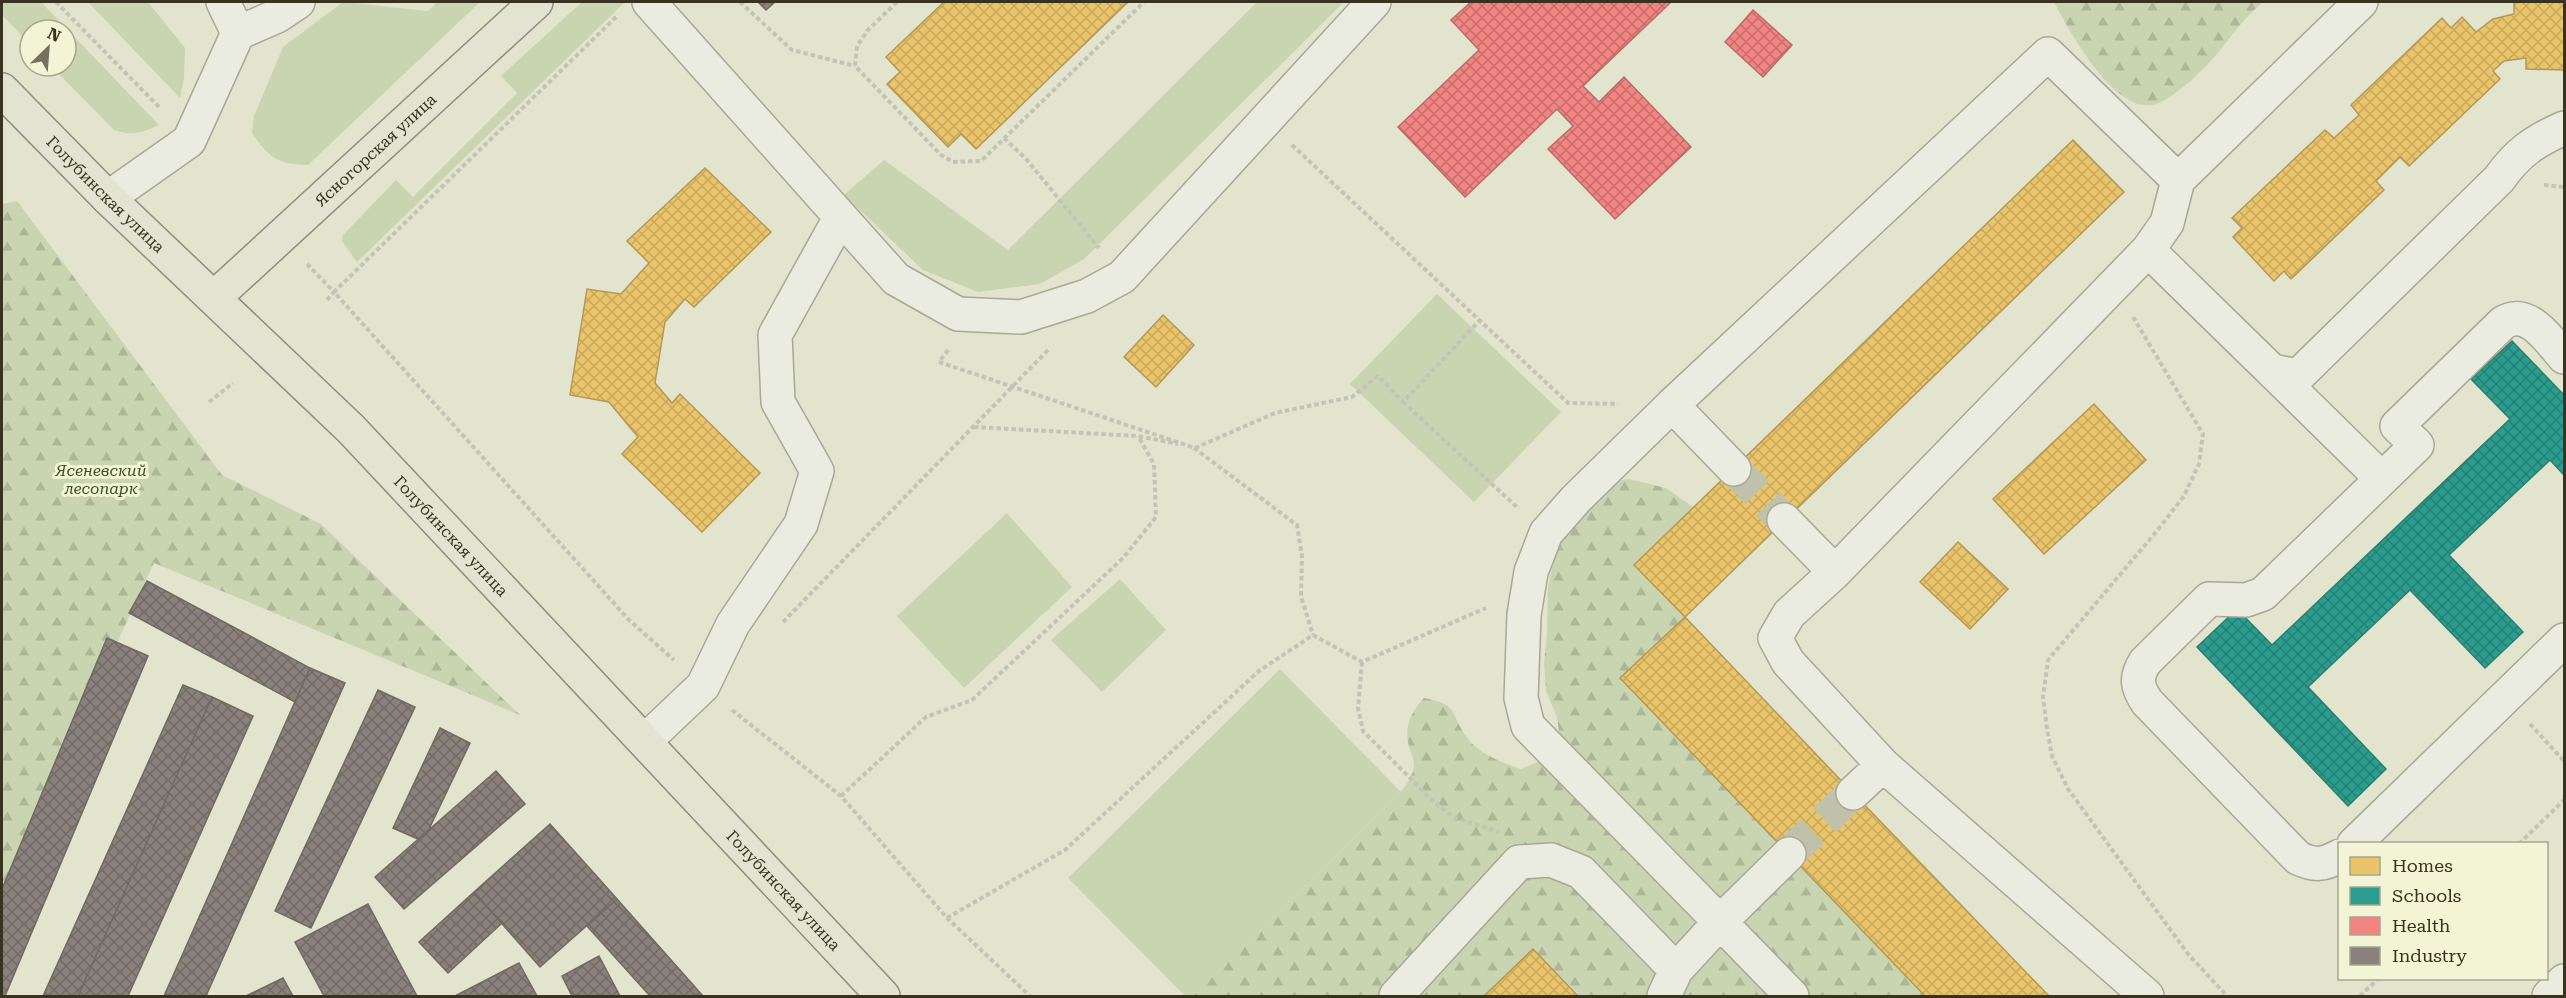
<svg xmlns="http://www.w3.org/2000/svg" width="2566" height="998" viewBox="0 0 2566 998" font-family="'Roboto Serif',serif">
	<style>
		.green { fill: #c9d5b1 }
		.forest { fill: url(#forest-firs) }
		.homes { fill: url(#homes-cross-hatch); stroke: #b49854; stroke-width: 1.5 }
		.schools { fill: url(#schools-cross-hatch); stroke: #2e7d6e; stroke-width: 1.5 }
		.health { fill: url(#health-cross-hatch); stroke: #ba6c65; stroke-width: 1.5 }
		.industry { fill: url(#industry-cross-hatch); stroke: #716a60; stroke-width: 1.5 }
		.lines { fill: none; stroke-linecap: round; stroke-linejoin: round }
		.minor-tunnel { stroke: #c0c1ab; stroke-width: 33; stroke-dasharray: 33 16; stroke-linecap: butt }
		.minor-casing { stroke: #a8a897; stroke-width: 36 }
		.major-casing { stroke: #8e8d7e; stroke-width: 36 }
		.path { stroke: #c3c4b6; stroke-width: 4; stroke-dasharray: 4.5 3; stroke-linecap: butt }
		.minor { stroke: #ebece0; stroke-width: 33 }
		.major { stroke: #e2e3d1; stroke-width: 33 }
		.labels { text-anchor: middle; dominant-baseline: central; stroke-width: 6; stroke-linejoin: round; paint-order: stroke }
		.street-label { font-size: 16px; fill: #373320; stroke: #f2f4d5 }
		.park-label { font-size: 16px; font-style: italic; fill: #395227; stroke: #f2f4d5 }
	</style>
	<defs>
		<pattern id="forest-firs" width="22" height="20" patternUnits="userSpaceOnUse" patternTransform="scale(1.5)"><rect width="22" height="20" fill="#c9d5b1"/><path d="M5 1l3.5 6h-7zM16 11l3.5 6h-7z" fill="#adb798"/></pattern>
		<pattern id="homes-cross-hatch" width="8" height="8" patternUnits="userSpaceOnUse" patternTransform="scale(1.5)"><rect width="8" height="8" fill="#e9c46a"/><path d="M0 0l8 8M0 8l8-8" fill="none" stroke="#c8a95c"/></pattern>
		<pattern id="schools-cross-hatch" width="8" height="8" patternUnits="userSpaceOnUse" patternTransform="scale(1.5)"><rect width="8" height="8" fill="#2a9d8f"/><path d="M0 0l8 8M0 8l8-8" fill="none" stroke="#258174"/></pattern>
		<pattern id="health-cross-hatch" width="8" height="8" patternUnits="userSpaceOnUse" patternTransform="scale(1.5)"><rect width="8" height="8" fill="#f28482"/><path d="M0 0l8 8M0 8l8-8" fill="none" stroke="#c56d6a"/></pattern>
		<pattern id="industry-cross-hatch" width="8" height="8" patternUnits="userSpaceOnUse" patternTransform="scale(1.5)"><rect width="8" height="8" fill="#8a817c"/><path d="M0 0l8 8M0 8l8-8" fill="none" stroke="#726a65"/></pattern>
	</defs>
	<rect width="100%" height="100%" fill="#e2e4ce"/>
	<!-- green -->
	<path class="green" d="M2,2h39l118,123c-16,8 -28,11 -45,5l-63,-64h15v-36h-36v14l-28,-29z
		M88,2h60l37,46 -1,30 -4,20z
		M343,2l85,9 9,-9h43l-172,163c-30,-1 -39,-7 -56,-32l2,-17 29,-69z
		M582,2h43l-268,260 -15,-21 1,-6 53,-55 17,17 104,-104 -16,-17z
		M1257,2h87l-260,257 -44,25 -62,8 -55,-22 -79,-75 40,-35 124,90z
		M1437,294l124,118 -87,90 -124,-118z
		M1007,513l65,74 -108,101 -67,-72z
		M1120,579l46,51 -64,62 -51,-52z
		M1280,669l121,123 -208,204h-8l-117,-118z"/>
	<!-- forest -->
	<path class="forest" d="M2054,2h209c-25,20 -40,49 -64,71 -10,10 -27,24 -40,30 -42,18 -90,-73 -105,-101z
		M17,201l205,274 99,49 199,191 -366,-152 -152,328v-687z
		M1629,479l37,9 27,19 -59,58 51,52 -64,62 304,317h-345l-47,-47 -49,47h-291l208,-204c6,-8 12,-17 13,-26 0,-6 -3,-14 -5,-19 -5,-20 1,-34 15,-49 36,7 25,14 42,38 12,18 35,26 55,33l25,-11 13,-26 -2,-15 -11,-26 -2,-28 3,-30 1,-45 6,-30 18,-43 44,-34z"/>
	<!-- homes -->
	<path class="homes" d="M944,2h184l-152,147 -15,-15 -13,13 -61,-63 13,-12 -14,-15z
		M2514,2h50v68l-38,-1v-11l-22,3 -11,10 7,8 -91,87 -9,-9 -24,24 8,9 -93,89 -7,-8 -10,10 -41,-44 9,-9 -10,-10 93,-88 9,8 25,-23 -8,-10 91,-87 9,10 11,-11 14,15 17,-13 21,-5z
		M2073,140l51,52 -439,425 -51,-52z
		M705,168l66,64 -77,75 -9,-8 -20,23 -10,61 17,20 8,-9 80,79 -58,59 -80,-78 16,-17 -29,-35 -39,-7 17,-106 34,5 28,-31 -22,-22z
		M1163,315l31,30 -38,42 -32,-30z
		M2094,404l52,56 -102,94 -51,-55z
		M1958,542l50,47 -38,40 -50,-47z
		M1685,617l168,176 196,203h-124l-305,-318z
		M1533,949l45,47h-94z"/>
	<!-- schools -->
	<path class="schools" d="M2512,341l52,54v80l-14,-15 -101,95 74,77 -38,36 -75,-78 -102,97 78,82 -38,37 -151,-159 40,-38 35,36 238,-226 -39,-40z"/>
	<!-- health -->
	<path class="health" d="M1471,2h200l-88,84 16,16 25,-25 67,70 -76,72 -67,-70 25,-23 -16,-17 -92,88 -67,-70 81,-77 -28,-30z
		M1753,10l39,35 -29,32 -38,-35z"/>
	<!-- industry -->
	<path class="industry" d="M758,2h17l-9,8z
		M147,581l163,87 -15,34 -166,-89z
		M107,638l41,18 -143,340h-3v-107z
		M310,668l35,15 -139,313h-42z
		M183,685l29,12 -134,299h-35z
		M378,690l37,17 -104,221 -36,-17z
		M212,697l41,19 -125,280h-50z
		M440,728l30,15 -41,86 -11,10 -25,-11z
		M496,771l29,33 -121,105 -29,-32z
		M550,824l67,75 -77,68 -66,-75z
		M474,892l28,31 -54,50 -29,-31z
		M617,899l86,97h-53l-63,-70z
		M368,904l49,92h-93l-29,-54z
		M599,956l21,40h-48l-10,-20z
		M519,963l18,33h-82z
		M283,978l10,18h-47z"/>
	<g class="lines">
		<!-- minor-tunnel -->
		<path class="minor-tunnel" d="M1734,469l50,51
			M1789,854l64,-61"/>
		<defs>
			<path id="minor" d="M223,2l15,31
				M649,2l247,277 62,35 63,3 66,-21 35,-19 252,-275
				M108,198l81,-57 49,-108 39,-17 21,-14
				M2148,250l124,121 26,5 201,-197c19,-27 36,-38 65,-51
				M2272,371l110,108
				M1672,405l62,64
				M1784,520l51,52
				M645,741l58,-55 30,-62 68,-100 16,-53 -39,-69 -3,-67 65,-117
				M1883,765l264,231
				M1853,793l30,-28 -95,-103 -13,-24 14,-24 46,-42 313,-322 19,-27 11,-43 183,-178
				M2354,844l210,-204
				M1789,854l-69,68 -192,-196 -7,-28 3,-83 7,-43 15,-39 30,-34 96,-94 376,-351 130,126
				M2340,856c-17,9 -25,10 -42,2l-151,-156c-10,-15 -12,-24 -2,-40l64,-63 37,1 17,-6 154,-149 -20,-19 106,-103c25,-16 46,17 61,34
				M1676,970l44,-48 72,74
				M1396,996l123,-134 32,-2 30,12 95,98 -12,26
				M2549,996l15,-15"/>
			<g id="major">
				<path id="s1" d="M2,90l106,108 243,231 532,567"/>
				<path id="s2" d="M214,298l322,-296"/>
			</g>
		</defs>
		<!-- minor casing -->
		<use href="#minor" class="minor-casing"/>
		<!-- major casing -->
		<use href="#major" class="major-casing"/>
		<!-- path -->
		<path class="path" d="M56,2l104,106
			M740,2l52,48 63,16
			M897,2l-29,28 -11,16 -2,20 86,89 12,7 28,-1 163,-159
			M616,17l-282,275 295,328 45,40
			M1004,138l23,22 72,88
			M1292,145l276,258 50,1
			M2544,185l20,2
			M307,264l27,28 -8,9
			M2133,317l70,117 -4,30 -15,32 -28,36 -108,128 -5,37 4,32 5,27 16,33 120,165 39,42
			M948,350l-9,12 256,86 80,-35 77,-16 26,-21 25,26 77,-82
			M209,402l24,-19
			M1403,402l116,107
			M974,427l164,9 40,8
			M1194,448l103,77 5,31 -1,40 12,39
			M783,622l265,-272
			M1362,662l-4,46 5,23 72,72 20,15 44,14
			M732,710l109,86 106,122 83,78
			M2530,724l34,37
			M841,796l85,-79 46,-17 151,-142 33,-41 -2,-53 -16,-28
			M2519,844l45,-44
			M947,918l118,-68 194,-179 54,-36 49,27 124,-54
			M2360,996l19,-18"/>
		<!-- minor -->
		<use href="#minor" class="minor"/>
		<!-- major -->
		<use href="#major" class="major"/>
	</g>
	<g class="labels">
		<!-- street labels -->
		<g class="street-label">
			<text stroke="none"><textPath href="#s2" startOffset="219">Ясногорская улица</textPath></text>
			<text stroke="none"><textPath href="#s1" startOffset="147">Голубинская улица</textPath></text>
			<text stroke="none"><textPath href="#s1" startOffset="633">Голубинская улица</textPath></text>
			<text stroke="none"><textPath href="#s1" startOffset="1119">Голубинская улица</textPath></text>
		</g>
		<!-- park labels -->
		<g class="park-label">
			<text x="101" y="470">Ясеневский<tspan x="101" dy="18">лесопарк</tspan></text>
		</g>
	</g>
	<!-- border -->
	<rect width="2566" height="998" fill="none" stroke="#373320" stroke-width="6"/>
	<!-- legend -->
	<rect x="2338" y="842" width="210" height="138" fill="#f2f4d5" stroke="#a7a78d" stroke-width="1.5"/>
	<rect x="2350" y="857" width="30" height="18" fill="#e9c46a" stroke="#a7a78d" stroke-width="1.5"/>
	<text x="2392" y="872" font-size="18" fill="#373320">Homes</text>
	<rect x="2350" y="887" width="30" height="18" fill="#2a9d8f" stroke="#a7a78d" stroke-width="1.5"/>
	<text x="2392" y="902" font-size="18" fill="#373320">Schools</text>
	<rect x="2350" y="917" width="30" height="18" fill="#f28482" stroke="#a7a78d" stroke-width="1.5"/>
	<text x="2392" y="932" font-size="18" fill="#373320">Health</text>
	<rect x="2350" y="947" width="30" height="18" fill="#8a817c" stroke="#a7a78d" stroke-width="1.5"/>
	<text x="2392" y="962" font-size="18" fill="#373320">Industry</text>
	<!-- north arrow -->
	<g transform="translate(48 48) rotate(25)"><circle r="28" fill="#f2f4d5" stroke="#a7a78d" stroke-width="1.5"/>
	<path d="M0-4.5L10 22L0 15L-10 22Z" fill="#73715d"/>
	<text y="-9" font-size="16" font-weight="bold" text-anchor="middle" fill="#373320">N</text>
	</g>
</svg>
